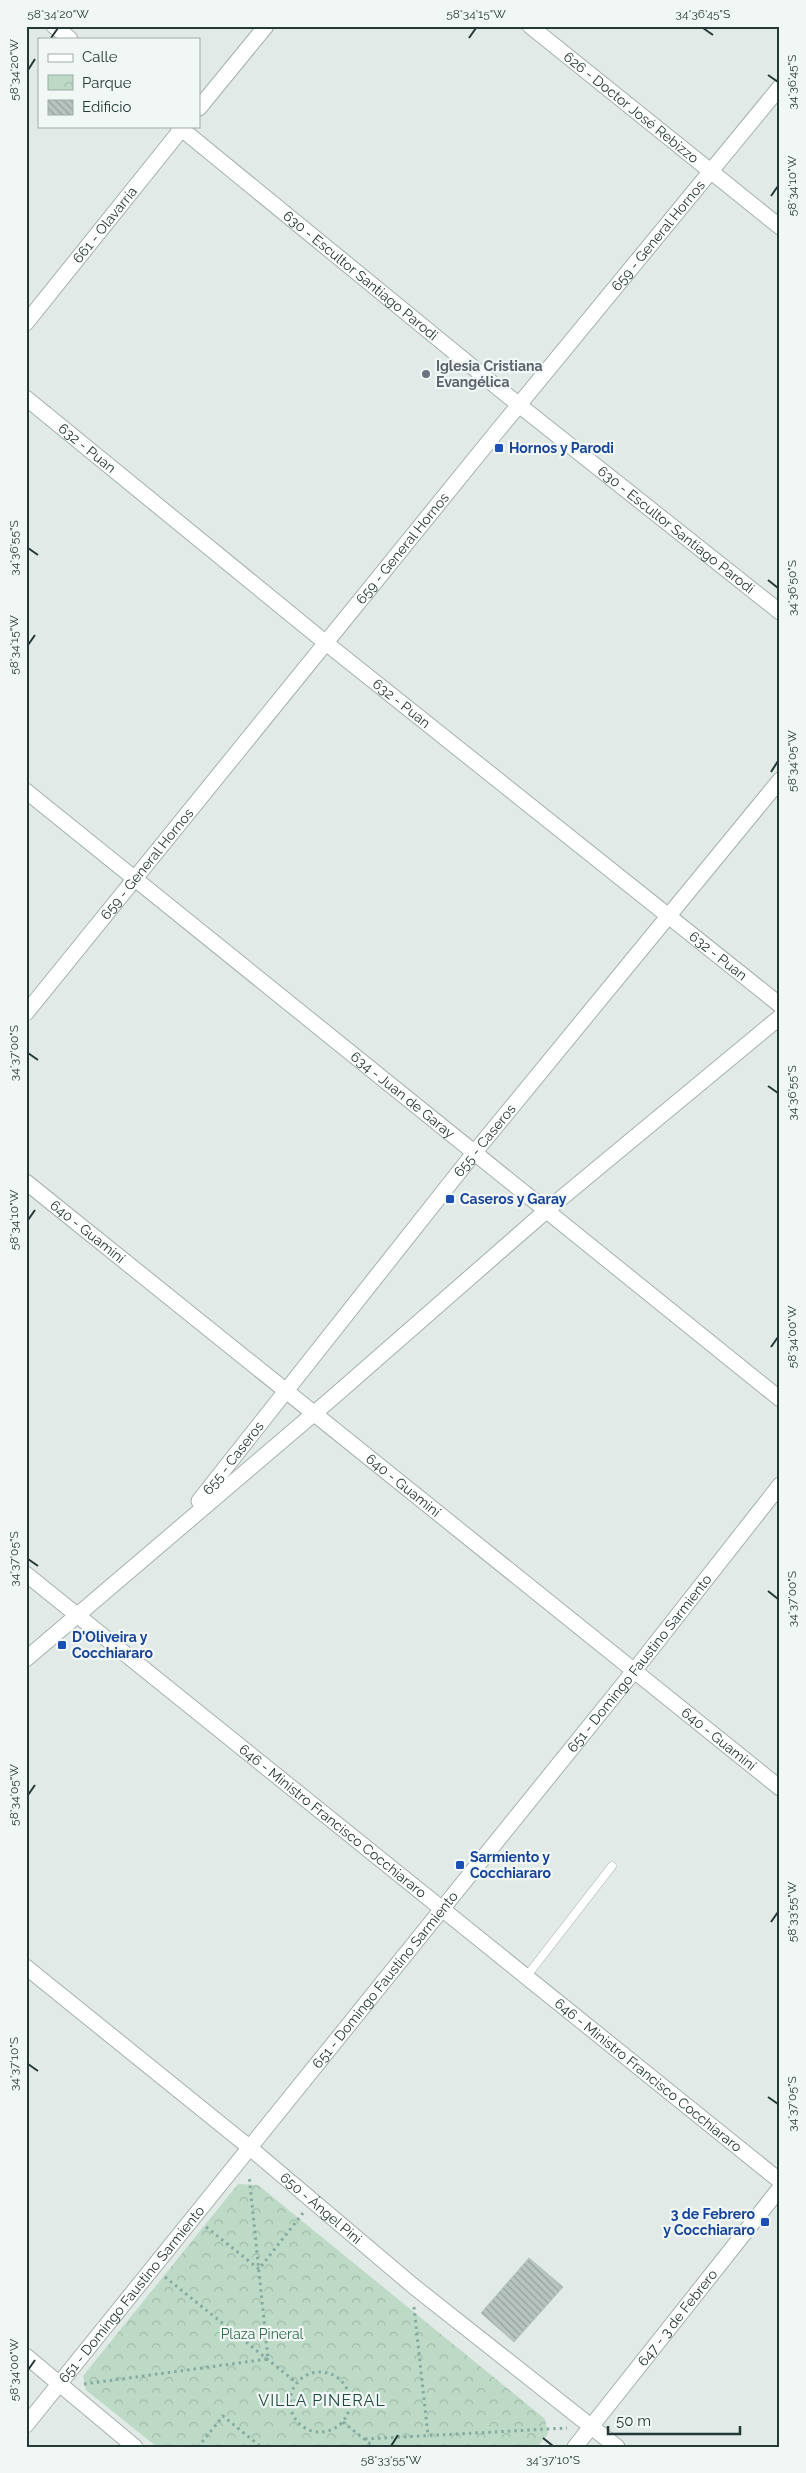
<svg xmlns="http://www.w3.org/2000/svg" width="806" height="2473" viewBox="0 0 806 2473" font-family="Raleway,sans-serif">
	<style>
		.park { fill: url(#park-crowns) }
		.building { fill: url(#building-back-hatch); stroke: #b4c3be }
		.lines { fill: none; stroke-linecap: round; stroke-linejoin: round }
		.service-casing { stroke: #a4b1ae; stroke-width: 9 }
		.minor-casing { stroke: #a4b1ae; stroke-width: 17 }
		.tertiary-casing { stroke: #a4b1ae; stroke-width: 17 }
		.path { stroke: #84aba2; stroke-width: 3; stroke-dasharray: 2.5 4; stroke-linecap: butt }
		.service { stroke: #fff; stroke-width: 8 }
		.minor { stroke: #fff; stroke-width: 15 }
		.tertiary { stroke: #fff; stroke-width: 15 }
		.ticks { fill: none; stroke: #233935; stroke-width: 2 }
		.worship-dot { fill: #6b7280; stroke: #f1f7f5; stroke-width: 2 }
		.transit-dot { fill: #1a4fb4; stroke: #f1f7f5; stroke-width: 2 }
		.labels { text-anchor: middle; dominant-baseline: central; stroke-width: 4.5; stroke-linejoin: round; paint-order: stroke }
		.street-label { font-size: 14px; fill: #233935; stroke: #f1f7f5 }
		.worship-label { font-size: 14px; font-weight: bold; fill: #5b616d; stroke: #f1f7f5; text-anchor: start }
		.transit-label { font-size: 14px; font-weight: bold; fill: #164399; stroke: #f1f7f5; text-anchor: start }
		.park-label { font-size: 14px; fill: #316c4d; stroke: #f1f7f5 }
		.quarter-label { font-size: 16px; letter-spacing: 1px; fill: #214943; stroke: #f1f7f5 }
		.neatline { fill: none; stroke: #233935; stroke-width: 2 }
		.ticks-label { font-size: 12px; text-anchor: middle; fill: #233935 }
	</style>
	<defs>
		<pattern id="park-crowns" width="20" height="18" patternUnits="userSpaceOnUse" patternTransform="scale(1.25)"><rect width="20" height="18" fill="#bcdac6"/><path d="M2 6a3 3 0 1 1 6 0M12 15a3 3 0 1 1 6 0" fill="none" stroke="#a1bcab"/></pattern>
		<pattern id="building-back-hatch" width="6" height="6" patternUnits="userSpaceOnUse" patternTransform="scale(1.25)"><rect width="6" height="6" fill="#b7c5c0"/><path d="M-1 5l2 2M0 0l6 6M5-1l2 2" fill="none" stroke="#94a19d"/></pattern>
	</defs>
	<rect width="100%" height="100%" fill="#e1eae7"/>
	<!-- park -->
	<path class="park" d="M238,2184l20,1 287,234 3,15 -11,13h-380l-71,-57 -3,-14z"/>
	<!-- building -->
	<path class="building" d="M529,2258l34,29 -49,55 -33,-29z"/>
	<g class="lines">
		<defs>
			<path id="service" d="M526,1977l86,-111"/>
			<g id="minor">
				<path d="M54,26l16,13"/>
				<path id="s1" d="M530,26l250,201"/>
				<path id="s2" d="M178,126l341,279 261,207"/>
				<path id="s3" d="M26,398l300,245 454,362"/>
				<path id="s4" d="M26,791l754,608"/>
				<path id="s5" d="M26,1013l464,-573 290,-353"/>
				<path id="s6" d="M26,1182l754,606"/>
				<path id="s7" d="M199,1501l275,-348 306,-373"/>
				<path id="s8" d="M26,1574l754,607"/>
				<path d="M26,1659l305,-260 216,-189 233,-193"/>
				<path id="s9" d="M26,1967l223,180 163,138 205,162"/>
				<path d="M26,2356l109,91"/>
				<path id="s10" d="M26,2425l608,-754 146,-186"/>
				<path id="s11" d="M575,2447l205,-259"/>
			</g>
			<g id="tertiary">
				<path d="M199,108l67,-82"/>
				<path id="s12" d="M26,323l158,-197"/>
			</g>
		</defs>
		<!-- service casing -->
		<use href="#service" class="service-casing"/>
		<!-- minor casing -->
		<use href="#minor" class="minor-casing"/>
		<!-- tertiary casing -->
		<use href="#tertiary" class="tertiary-casing"/>
		<!-- path -->
		<path class="path" d="M206,2227l53,42 44,-56
			M165,2277l132,106
			M414,2307l14,129
			M290 2402a30 30 0 1 1 60 0a30 30 0 1 1-60 0Z
			M84,2384l184,-25 -19,-184
			M343,2422l31,25
			M365,2439l202,-11
			M198,2447l25,-31 38,31"/>
		<!-- service -->
		<use href="#service" class="service"/>
		<!-- minor -->
		<use href="#minor" class="minor"/>
		<!-- tertiary -->
		<use href="#tertiary" class="tertiary"/>
	</g>
	<!-- ticks -->
	<path class="ticks" d="M703,28l10,7M51,38l7,-10M469,38l7,-10M28,70l7,-11M768,75l10,7M771,196l7,-10M28,548l10,7M768,580l10,8M28,645l7,-10M771,772l7,-11M28,1053l10,7M768,1086l10,7M28,1220l7,-10M771,1347l7,-10M28,1559l10,7M768,1591l10,8M28,1795l7,-10M771,1922l7,-10M28,2064l10,7M768,2097l10,7M28,2370l7,-10M543,2438l10,8M391,2446l7,-11"/>
	<!-- markers -->
	<circle class="worship-dot" cx="426" cy="374" r="5"/>
	<g class="transit-dot">
		<rect x="494" y="443" width="10" height="10" rx="2.5"/>
		<rect x="445" y="1194" width="10" height="10" rx="2.5"/>
		<rect x="57" y="1640" width="10" height="10" rx="2.5"/>
		<rect x="455" y="1860" width="10" height="10" rx="2.5"/>
		<rect x="760" y="2217" width="10" height="10" rx="2.5"/>
	</g>
	<g class="labels">
		<!-- street labels -->
		<g class="street-label">
			<text stroke="none"><textPath href="#s1" startOffset="130">626 - Doctor José Rebizzo</textPath></text>
			<text stroke="none"><textPath href="#s12" startOffset="126">661 - Olavarría</textPath></text>
			<text stroke="none"><textPath href="#s5" startOffset="1002">659 - General Hornos</textPath></text>
			<text stroke="none"><textPath href="#s2" startOffset="236">630 - Escultor Santiago Parodi</textPath></text>
			<text stroke="none"><textPath href="#s3" startOffset="79">632 - Puan</textPath></text>
			<text stroke="none"><textPath href="#s2" startOffset="641">630 - Escultor Santiago Parodi</textPath></text>
			<text stroke="none"><textPath href="#s5" startOffset="598">659 - General Hornos</textPath></text>
			<text stroke="none"><textPath href="#s3" startOffset="484">632 - Puan</textPath></text>
			<text stroke="none"><textPath href="#s5" startOffset="192">659 - General Hornos</textPath></text>
			<text stroke="none"><textPath href="#s3" startOffset="889">632 - Puan</textPath></text>
			<text stroke="none"><textPath href="#s4" startOffset="484">634 - Juan de Garay</textPath></text>
			<text stroke="none"><textPath href="#s7" startOffset="460">655 - Caseros</textPath></text>
			<text stroke="none"><textPath href="#s6" startOffset="79">640 - Guaminí</textPath></text>
			<text stroke="none"><textPath href="#s7" startOffset="55">655 - Caseros</textPath></text>
			<text stroke="none"><textPath href="#s6" startOffset="484">640 - Guaminí</textPath></text>
			<text stroke="none"><textPath href="#s10" startOffset="978">651 - Domingo Faustino Sarmiento</textPath></text>
			<text stroke="none"><textPath href="#s6" startOffset="889">640 - Guaminí</textPath></text>
			<text stroke="none"><textPath href="#s8" startOffset="394">646 - Ministro Francisco Cocchiararo</textPath></text>
			<text stroke="none"><textPath href="#s10" startOffset="572">651 - Domingo Faustino Sarmiento</textPath></text>
			<text stroke="none"><textPath href="#s8" startOffset="799">646 - Ministro Francisco Cocchiararo</textPath></text>
			<text stroke="none"><textPath href="#s9" startOffset="381">650 - Ángel Pini</textPath></text>
			<text stroke="none"><textPath href="#s10" startOffset="168">651 - Domingo Faustino Sarmiento</textPath></text>
			<text stroke="none"><textPath href="#s11" startOffset="165">647 - 3 de Febrero</textPath></text>
		</g>
		<!-- worship labels -->
		<g class="worship-label">
			<text x="436" y="366">Iglesia Cristiana<tspan x="436" dy="16">Evangélica</tspan></text>
		</g>
		<!-- transit labels -->
		<g class="transit-label">
			<text x="509" y="448">Hornos y Parodi</text>
			<text x="460" y="1199">Caseros y Garay</text>
			<text x="72" y="1637">D'Oliveira y<tspan x="72" dy="16">Cocchiararo</tspan></text>
			<text x="470" y="1857">Sarmiento y<tspan x="470" dy="16">Cocchiararo</tspan></text>
			<text x="755" y="2214" text-anchor="end">3 de Febrero<tspan x="755" dy="16">y Cocchiararo</tspan></text>
		</g>
		<!-- park labels -->
		<g class="park-label">
			<text x="262" y="2334">Plaza Pineral</text>
		</g>
		<!-- quarter labels -->
		<g class="quarter-label">
			<text x="322" y="2400">VILLA PINERAL</text>
		</g>
	</g>
	<!-- border -->
	<rect width="806" height="2473" fill="none" stroke="#f1f7f5" stroke-width="55"/>
	<!-- legend -->
	<rect x="38" y="38" width="162" height="90" fill="#f1f7f5" stroke="#9faba8"/>
	<rect x="48" y="54" width="25" height="8" fill="#ffffff" stroke="#9faba8"/>
	<text x="82" y="62" font-size="15" fill="#233935">Calle</text>
	<rect x="48" y="75" width="25" height="15" fill="url(#park-crowns)" stroke="#9faba8"/>
	<text x="82" y="88" font-size="15" fill="#233935">Parque</text>
	<rect x="48" y="100" width="25" height="15" fill="url(#building-back-hatch)" stroke="#9faba8"/>
	<text x="82" y="112" font-size="15" fill="#233935">Edificio</text>
	<!-- scale -->
	<path d="M608 2426v8h132v-8" fill="none" stroke="#233935" stroke-width="2.5"/>
	<text x="616" y="2426" font-size="15" fill="#233935" stroke="#f1f7f5" stroke-width="4" paint-order="stroke">50 m</text>
	<rect x="28" y="28" width="750" height="2418" class="neatline"/>
	<g class="ticks-label">
		<text x="58" y="18">58°34'20"W</text>
		<text x="476" y="18">58°34'15"W</text>
		<text x="703" y="18">34°36'45"S</text>
		<text transform="translate(14 70) rotate(-90)" y="4">58°34'20"W</text>
		<text transform="translate(792 82) rotate(-90)" y="4">34°36'45"S</text>
		<text transform="translate(792 186) rotate(-90)" y="4">58°34'10"W</text>
		<text transform="translate(14 548) rotate(-90)" y="4">34°36'55"S</text>
		<text transform="translate(792 588) rotate(-90)" y="4">34°36'50"S</text>
		<text transform="translate(14 645) rotate(-90)" y="4">58°34'15"W</text>
		<text transform="translate(792 761) rotate(-90)" y="4">58°34'05"W</text>
		<text transform="translate(14 1053) rotate(-90)" y="4">34°37'00"S</text>
		<text transform="translate(792 1093) rotate(-90)" y="4">34°36'55"S</text>
		<text transform="translate(14 1220) rotate(-90)" y="4">58°34'10"W</text>
		<text transform="translate(792 1337) rotate(-90)" y="4">58°34'00"W</text>
		<text transform="translate(14 1559) rotate(-90)" y="4">34°37'05"S</text>
		<text transform="translate(792 1599) rotate(-90)" y="4">34°37'00"S</text>
		<text transform="translate(14 1795) rotate(-90)" y="4">58°34'05"W</text>
		<text transform="translate(792 1912) rotate(-90)" y="4">58°33'55"W</text>
		<text transform="translate(14 2064) rotate(-90)" y="4">34°37'10"S</text>
		<text transform="translate(792 2104) rotate(-90)" y="4">34°37'05"S</text>
		<text transform="translate(14 2370) rotate(-90)" y="4">58°34'00"W</text>
		<text x="391" y="2464">58°33'55"W</text>
		<text x="553" y="2464">34°37'10"S</text>
	</g>
</svg>
